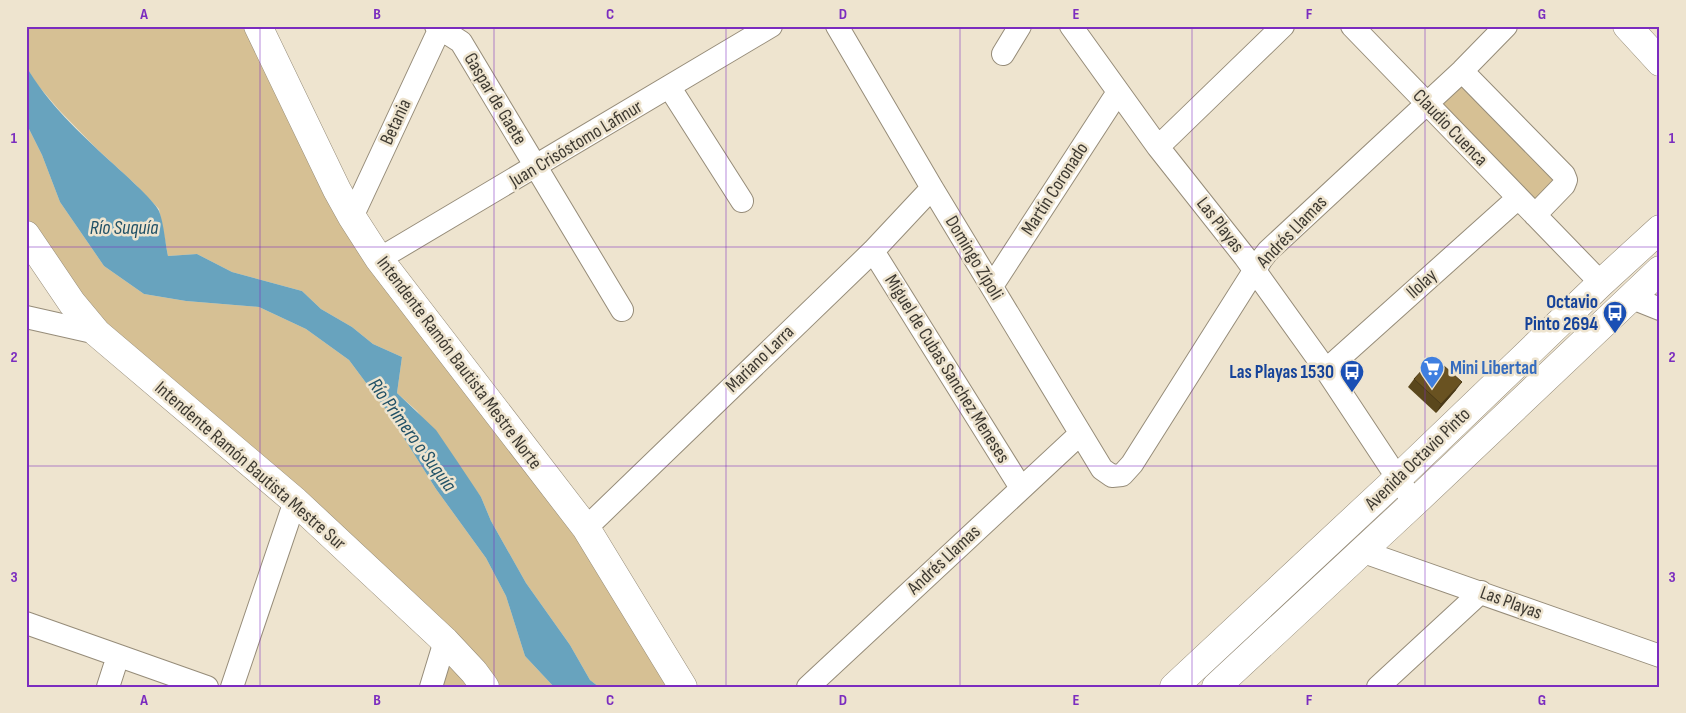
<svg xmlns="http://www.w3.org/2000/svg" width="1686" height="713" viewBox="0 0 1686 713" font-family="'Sofia Sans Condensed',sans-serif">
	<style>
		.green { fill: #d6c094 }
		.water { fill: #68a3be }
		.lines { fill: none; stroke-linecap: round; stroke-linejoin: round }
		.minor-casing { stroke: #968c79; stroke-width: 24 }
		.major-casing { stroke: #968c79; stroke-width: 29 }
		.minor { stroke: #fff; stroke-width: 22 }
		.major { stroke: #fff; stroke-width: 28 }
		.wall { fill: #5a471c }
		.shaded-wall { fill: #4a3917 }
		.building { fill: #695221; stroke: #4a3917 }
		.grid { fill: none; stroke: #7b2cbf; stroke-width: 1; stroke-opacity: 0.55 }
		.labels { text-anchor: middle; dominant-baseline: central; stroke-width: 5; stroke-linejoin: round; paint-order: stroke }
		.street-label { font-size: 19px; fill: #3e3a32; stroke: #eee4cf }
		.transit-label { font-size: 19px; font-weight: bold; fill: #164399; stroke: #eee4cf; text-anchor: end }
		.shop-label { font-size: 19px; font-weight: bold; fill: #366cbe; stroke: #eee4cf; text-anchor: start }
		.water-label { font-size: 20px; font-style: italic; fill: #215166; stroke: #eee4cf }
		.neatline { fill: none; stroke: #7b2cbf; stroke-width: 2 }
		.grid-label { font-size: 16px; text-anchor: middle; font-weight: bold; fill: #7b2cbf }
	</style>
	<rect width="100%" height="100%" fill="#eee4cf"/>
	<!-- green -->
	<path class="green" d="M26,26h232l79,164 346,497h-84l-9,-7 -20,-35 -44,-62 -35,-62 -10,-24 -64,-86 -20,-18 5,-36 -29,-13 -21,-17 -31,-18 -19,-18 -70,-19 -35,-18 -29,2 -9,-47 -25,-26 -38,-35 -37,-38 -23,-27 -10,-17z
		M1465,83l93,95 -26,26 -93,-96z
		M26,123l16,32 18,47 44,64 40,28 42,7 73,6 47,22 43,31 38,51 49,78 50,69 20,38 19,60 29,31h-69l-388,-354 -71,-98z
		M450,655l27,32h-37z"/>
	<!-- water -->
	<path class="water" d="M26,66c21,37 54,67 84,95 11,10 44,39 49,50 5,13 6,31 9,45l29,-2 35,18 70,19 19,18 31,18 21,17 29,13 -5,36 39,37 21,31 24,36 10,24 35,62 44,62 20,35 9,7h-45l-29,-31 -19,-60 -20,-38 -50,-69 -49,-78 -38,-51 -43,-31 -47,-22 -73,-6 -42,-7 -40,-28 -44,-64 -18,-47 -16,-32z"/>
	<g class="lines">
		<defs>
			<path id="minor" d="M436,26l25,16 161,268
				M837,26l95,162 170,281 10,7 10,-1 10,-11 129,-204 7,-9 194,-180 44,-45
				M1071,26l87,121 87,110 81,113 88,133
				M1352,26l249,257
				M1003,54l17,-28
				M1462,71l102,104 2,5 -2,5 -29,30
				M670,88l72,113
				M1158,147l125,-121
				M352,217l89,-191
				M873,251l148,237
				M379,259l392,-233
				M992,286l126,-194
				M1630,297l30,12
				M26,317l71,16
				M1326,370l192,-172
				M586,528l287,-277 59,-63
				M1361,551l299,105
				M26,623l181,64
				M108,687l10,-31
				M232,687l63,-186
				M431,687l14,-46
				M808,687l272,-253
				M1378,687l103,-95"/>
			<path id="major" d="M258,26l79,164 15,27 27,42 207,269 97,159
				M1627,26l33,36
				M26,235l46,68 25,30 198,168 150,140 29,31 11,15
				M1174,687l224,-209 203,-195 59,-54
				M1216,687l198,-184 246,-233"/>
		</defs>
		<!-- minor casing -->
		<use href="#minor" class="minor-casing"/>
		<!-- major casing -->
		<use href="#major" class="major-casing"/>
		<!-- minor -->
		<use href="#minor" class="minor"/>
		<!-- major -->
		<use href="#major" class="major"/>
	</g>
	<!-- wall -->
	<path class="wall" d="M1414,379l42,11 -20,23 -28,-26z"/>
	<!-- shaded-wall -->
	<path class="shaded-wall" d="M1462,382l-6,8 -20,23 5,-9z"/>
	<!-- building -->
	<path class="building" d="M1434,357l28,25 -21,22 -27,-25z"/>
	<!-- grid -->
	<path class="grid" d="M260,26v661M494,26v661M726,26v661M960,26v661M1192,26v661M1425,26v661M26,247h1634M26,466h1634"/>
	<!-- icons -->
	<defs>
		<symbol id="bus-pin" viewBox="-11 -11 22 30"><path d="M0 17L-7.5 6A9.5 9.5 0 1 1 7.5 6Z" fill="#1a4fb4" stroke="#eee4cf"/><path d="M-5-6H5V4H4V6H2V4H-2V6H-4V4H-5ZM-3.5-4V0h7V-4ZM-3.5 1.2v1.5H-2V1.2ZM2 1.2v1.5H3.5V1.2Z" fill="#fff"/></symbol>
		<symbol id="supermarket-pin" viewBox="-11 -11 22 30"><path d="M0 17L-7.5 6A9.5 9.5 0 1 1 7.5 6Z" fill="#3f7fe0" stroke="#eee4cf"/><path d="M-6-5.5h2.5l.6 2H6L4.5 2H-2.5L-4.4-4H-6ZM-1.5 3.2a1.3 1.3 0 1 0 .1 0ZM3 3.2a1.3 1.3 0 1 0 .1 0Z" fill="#fff"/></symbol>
	</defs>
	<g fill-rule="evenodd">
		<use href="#bus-pin" x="1601" y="299" width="28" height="38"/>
		<use href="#supermarket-pin" x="1418" y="354" width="28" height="38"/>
		<use href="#bus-pin" x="1338" y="358" width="28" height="38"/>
	</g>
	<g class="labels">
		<!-- street labels -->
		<g class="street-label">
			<text transform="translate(495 99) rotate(59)">Gaspar de Gaete</text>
			<text transform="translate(396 122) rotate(-65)">Betania</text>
			<text transform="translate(1450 128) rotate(46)">Claudio Cuenca</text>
			<text transform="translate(576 144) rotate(-31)">Juan Crisóstomo Lafinur</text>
			<text transform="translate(1055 189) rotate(-57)">Martín Coronado</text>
			<text transform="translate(1220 225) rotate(52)">Las Playas</text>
			<text transform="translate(1292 232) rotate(-46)">Andrés Llamas</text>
			<text transform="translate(974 258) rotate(59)">Domingo Zípoli</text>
			<text transform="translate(1422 284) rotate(-42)">Ilolay</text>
			<text transform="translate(760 359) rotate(-44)">Mariano Larra</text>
			<text transform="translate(459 363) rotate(53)">Intendente Ramón Bautista Mestre Norte</text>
			<text transform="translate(947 369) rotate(58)">Miguel de Cubas Sanchez Meneses</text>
			<text transform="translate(1418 459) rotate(-44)">Avenida Octavio Pinto</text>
			<text transform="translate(250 466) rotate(41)">Intendente Ramón Bautista Mestre Sur</text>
			<text transform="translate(944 560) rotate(-43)">Andrés Llamas</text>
			<text transform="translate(1511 603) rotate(20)">Las Playas</text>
		</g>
		<!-- transit labels -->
		<g class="transit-label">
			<text x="1598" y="302">Octavio<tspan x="1598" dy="22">Pinto 2694</tspan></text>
			<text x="1334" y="372">Las Playas 1530</text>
		</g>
		<!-- shop labels -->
		<g class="shop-label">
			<text x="1450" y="368">Mini Libertad</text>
		</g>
		<!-- water labels -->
		<g class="water-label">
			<text x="124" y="228">Río Suquía</text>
			<text transform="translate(412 435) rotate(54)">Río Primero o Suquía</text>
		</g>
	</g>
	<!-- border -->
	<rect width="1686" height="713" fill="none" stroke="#eee4cf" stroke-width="55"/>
	<rect x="28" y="28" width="1630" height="658" class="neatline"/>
	<g class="grid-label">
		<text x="144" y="19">A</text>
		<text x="377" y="19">B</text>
		<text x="610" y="19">C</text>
		<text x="843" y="19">D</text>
		<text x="1076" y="19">E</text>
		<text x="1309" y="19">F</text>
		<text x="1542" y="19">G</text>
		<text x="14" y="143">1</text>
		<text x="1672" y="143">1</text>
		<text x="14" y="362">2</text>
		<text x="1672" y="362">2</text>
		<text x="14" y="582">3</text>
		<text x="1672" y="582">3</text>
		<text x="144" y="705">A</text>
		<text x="377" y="705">B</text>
		<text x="610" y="705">C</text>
		<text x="843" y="705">D</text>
		<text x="1076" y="705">E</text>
		<text x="1309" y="705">F</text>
		<text x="1542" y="705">G</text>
	</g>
</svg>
